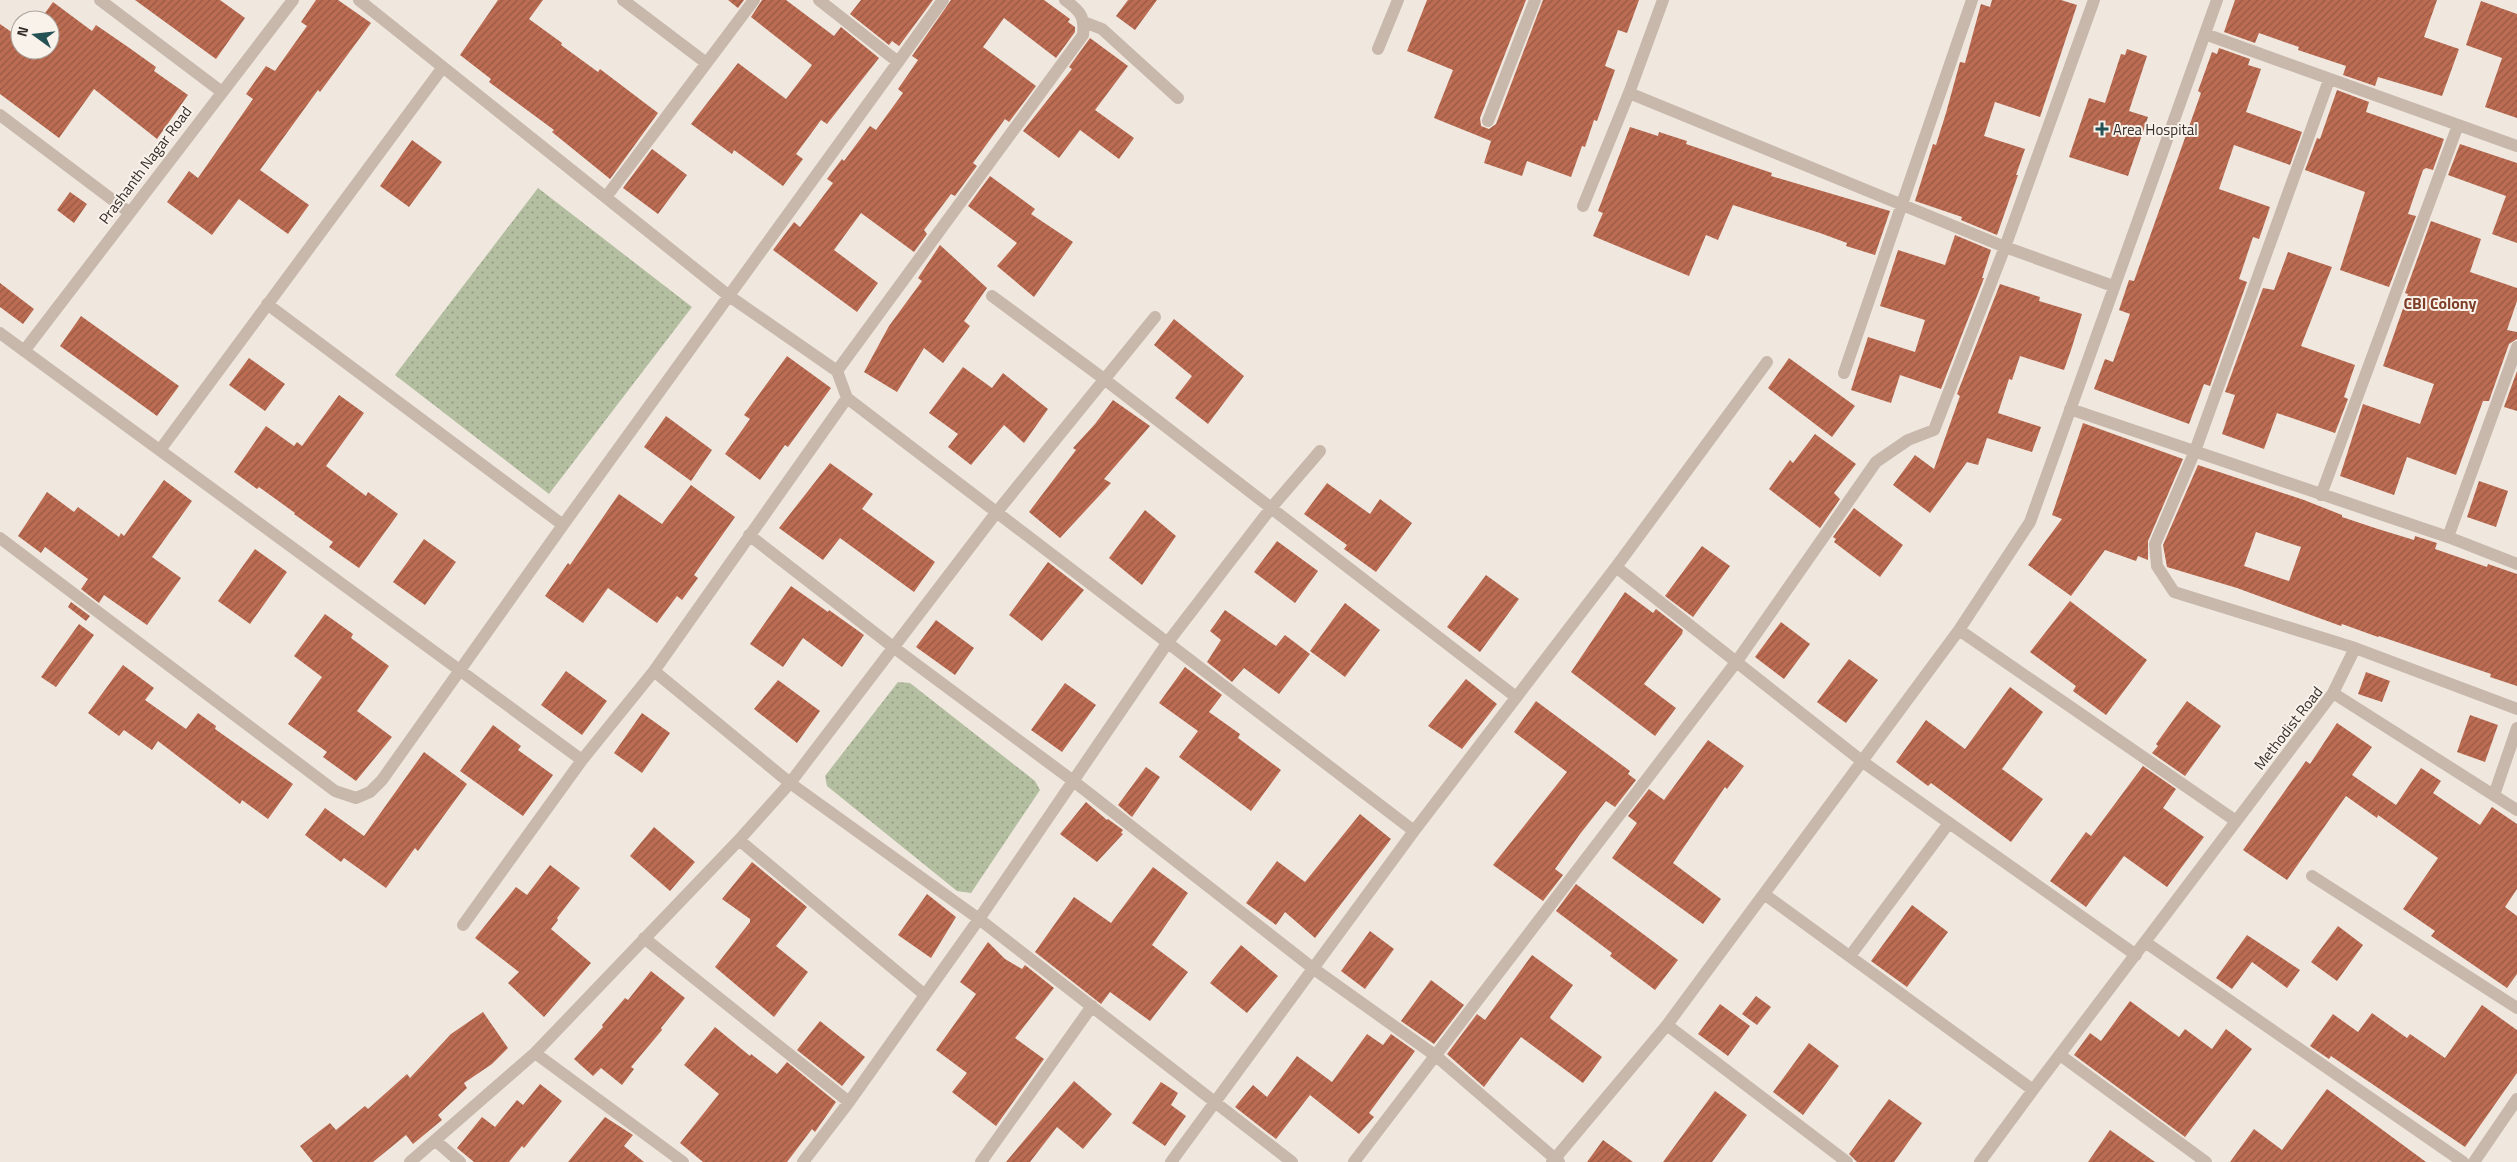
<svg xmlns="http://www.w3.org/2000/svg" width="2517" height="1162" viewBox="0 0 2517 1162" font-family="'Titillium Web',sans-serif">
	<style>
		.park { fill: url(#park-dots) }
		.building { fill: url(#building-hatch); fill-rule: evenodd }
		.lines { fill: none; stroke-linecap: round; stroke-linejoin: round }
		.minor { stroke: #c8b8ac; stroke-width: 12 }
		.poi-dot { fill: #235154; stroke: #f8f2eb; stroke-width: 2 }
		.labels { text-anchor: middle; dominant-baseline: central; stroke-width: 4; stroke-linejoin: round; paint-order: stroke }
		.poi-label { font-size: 15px; fill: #362e2a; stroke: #f8f2eb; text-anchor: start }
		.street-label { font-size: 15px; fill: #362e2a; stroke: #f8f2eb }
		.neighbourhood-label { font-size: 16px; font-weight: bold; fill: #7e3e2a; stroke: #f8f2eb }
	</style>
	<defs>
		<pattern id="park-dots" width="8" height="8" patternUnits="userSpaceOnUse" patternTransform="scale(1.25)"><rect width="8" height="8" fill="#b4bea0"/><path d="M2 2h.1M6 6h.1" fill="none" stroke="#939b83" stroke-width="1.8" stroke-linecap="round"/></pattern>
		<pattern id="building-hatch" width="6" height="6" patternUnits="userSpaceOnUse" patternTransform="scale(1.25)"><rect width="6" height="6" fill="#bb6c52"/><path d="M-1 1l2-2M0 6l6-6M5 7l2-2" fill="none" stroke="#995944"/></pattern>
	</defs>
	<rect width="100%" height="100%" fill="#f0e8df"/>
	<!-- park -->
	<path class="park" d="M538,188l154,119 -143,187 -154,-119z
		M898,682l12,1 125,98 5,9 -69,103 -14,-2 -130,-105 -2,-10z"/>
	<!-- building -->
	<path class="building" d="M135,0h85l25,18 -29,41z
		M316,0h22l33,23 -51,69 -2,-2 -58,80 49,35 -21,29 -49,-35 -27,36 -45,-33 22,-31 9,7 55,-79 -7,-5 20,-28 9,5 32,-45 -6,-4z
		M498,0h45l-14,19 33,24 -1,2 37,27 2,-3 58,44 -48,66 -58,-47 2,-2 -65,-48 2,-3 -31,-24z
		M728,0h16l-6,8z
		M762,0h24l48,36 7,-9 38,31 -52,66 -6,-4 -25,34 7,5 -20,27 -49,-36 -2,4 -41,-30 47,-61 48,36 26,-34 -61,-48z
		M861,0h72l-34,46 -7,-5 -3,4 -39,-31z
		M951,0h93l26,19 -2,3 7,5v5l-19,26 -52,-40 -21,29 53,39 -27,36 -4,-3 -32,44 4,3 -22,30 -4,-2 -27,36 3,4 -13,18 -53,-39 -27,37 44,33 -21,29 -84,-62 21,-28 6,5 33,-44 -6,-4 15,-20 2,2 26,-35 6,4 27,-37 -5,-4 20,-29 -6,-4z
		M1128,0h29l-22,30 -19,-14z
		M1427,0h99l-46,118 1,8 8,3 7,-5 47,-124h96l-12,33 -9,-3 -13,36 10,4 -18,51 -3,-1 -9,27 -3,-1 -11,31 -44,-16 -5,15 -38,-13 7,-22 -57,-23 19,-48 -46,-19z
		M1992,0h69l16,5 -37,112 -45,-15 -11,34 41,13 -9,26h2l-21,60 -36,-15 1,-3 -47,-16 18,-57 3,1 10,-32 14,-51 5,1 16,-59 9,3z
		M2235,0h202l-13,37 35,12 -17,47 -64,-19 -3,9 -32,-11 3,-9 -48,-16 1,-3 -40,-14 -4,10 -31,-11z
		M2481,1l36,13v104l-32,-11 17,-49 -36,-13z
		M53,2l39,29 4,-6 32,22 28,20 -2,4 34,24 -31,44 -63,-50 -35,49 -59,-44v-70l20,14v12h30v-30h-10z
		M1090,38l38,28 -33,44 39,28 -15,21 -39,-29 -21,28 -36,-27 49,-62 -3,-2z
		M2219,48l31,11 -2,6 13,4 -15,43 56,20 -12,33 -56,-20 -15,44 51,18 -11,32 -6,-2 -14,42 8,3 -37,104 -6,-2 -15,40 -95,-35 11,-30 8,3 17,-48 -11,-4 10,-30 5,1 67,-188 -3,-2 14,-39 5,2z
		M2127,49l20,7 -18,55 19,6 -20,59 -59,-19 20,-59 16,5 16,-49 4,1z
		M2337,90l32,12 -3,10 78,27 -11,31 -7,-2 -3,2 -15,44 8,2 -27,71 -49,-17 25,-78 -60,-22 12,-32 3,1z
		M1630,127l28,9 1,-4 28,9 -1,3 86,29 -1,3 119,35 -15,44 -29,-9 1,-3 -27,-10 -87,-28 -15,35 -12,-5 -17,41 -96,-40 10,-23 -5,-2z
		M412,140l30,22 -33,45 -29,-21z
		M2460,144l57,19v80l-25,-9 14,-38 -58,-21z
		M652,149l35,26 -29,39 -35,-26z
		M990,176l45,33 -4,5 42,28 -39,55 -37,-31 20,-23 -49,-37z
		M70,192l17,12 -13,19 -17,-13z
		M2431,221l50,18 -11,33 47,16v13l-10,29 10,2v7l-8,5 -20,57h-6l-27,74 -49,-18 -13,38 -54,-19 23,-72 57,20 14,-40 -51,-18 25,-72 -3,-1z
		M1955,235l36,15 -9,28h2l-43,111 -41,-14 -9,28 -40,-13 17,-53 47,15 10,-32 -45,-14 18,-56 47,15z
		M940,245l47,43 -23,33 6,5 -27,37 -19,-15 -27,44 -33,-20 25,-46 33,-45 -4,-3z
		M2288,252l44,15 -31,79 54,19 -11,32 4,2 -13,34 -58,-20 -13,36 -42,-15 13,-39 -10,-3 38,-104 11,2z
		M0,283l34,26 -11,15 -23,-17z
		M2000,284l40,13 -1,4 43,13 -10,33 -8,23 -44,-14 -8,24 -3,-1 -11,34 43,14 -9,25 -45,-14 -9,27 -11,-3 -37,51 -37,-28 22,-30 19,14 26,-73 -3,-2z
		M81,316l98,70 -22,30 -97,-70z
		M1174,319l70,57 -36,48 -33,-26 17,-22 -38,-31z
		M787,356l44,32 -43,59 -3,-2 -25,35 -35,-26 25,-35 -6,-4z
		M249,358l36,26 -20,27 -36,-26z
		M1789,358l66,48 -23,31 -64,-49z
		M963,367l29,21 11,-15 45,36 -24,34 -20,-18 -33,40 -23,-18 10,-13 -29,-21z
		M2517,371v40l-13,-4z
		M339,395l25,18 -38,53 40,30 2,-4 30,22 -39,54 -30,-21 4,-5 -39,-28 1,-1 -36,-26 -2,2 -23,-17 32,-46 28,20 3,-4 5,4z
		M1113,400l37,26 -46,53 7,4 -51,55 -31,-26 47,-62 -3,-2 22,-24z
		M666,416l46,34 -21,31 -47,-34z
		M2083,423l100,36 -35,82v19l-10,-4 -2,5 -31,-11 -34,46 -43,-31 34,-46 -10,-4z
		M1815,434l41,30 -22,29 6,6 -20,29 -51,-39 21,-29 3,3z
		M830,463l43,31 -11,15 73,53 -21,30 -74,-54 -17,22 -44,-32z
		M2198,465l106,35 38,15v2l36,12 36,11 1,-4 22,7 -2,6 52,18 1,-3 29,10v112l-27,-9 1,-3 -112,-38 -1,1 -36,-13 -1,2 -104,-38 -70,-21 -4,-22zM2256,532l45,15 -12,34 -45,-15z
		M164,480l28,21 -40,56 29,21 -34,47 -43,-30 -5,8 -18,-14 7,-10 -43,-32 -4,6 -23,-17 29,-44 27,20 4,-5 41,30 2,-4 3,3z
		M2479,481l29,10 -12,36 -29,-10z
		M1327,483l43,31 10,-15 32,24 -36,49 -32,-23 3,-4 -43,-31z
		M691,485l44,32 -41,58 4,3 -16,22 -5,-4 -20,27 -49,-35 -25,35 -38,-27 23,-33 2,2 49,-71 43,30z
		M1854,508l49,37 -23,32 -46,-35 2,-3 -3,-2z
		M1145,510l31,26 -34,49 -33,-27z
		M424,539l32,23 -31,43 -32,-23z
		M1277,541l41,30 -23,32 -41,-31z
		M1702,546l28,20 -37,51 -28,-21z
		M255,549l32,23 -37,52 -32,-23z
		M1048,562l36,28 -42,51 -33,-26z
		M1486,575l33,24 -39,53 -33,-25z
		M791,586l37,26 1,-2 35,25 -22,32 -39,-29 -20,29 -33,-23z
		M1625,592l28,21 3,-4 27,21 -1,4 -38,50 32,24 -21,28 -84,-64z
		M2070,601l77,59 -41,55 -33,-24 3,-5 -46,-34z
		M71,602l19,14 -4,5 -18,-14z
		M1345,603l35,27 -35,47 -35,-26z
		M1225,610l51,36 9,-11 25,19 -31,40 -35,-26 -12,14 -25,-20 14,-22 -11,-9z
		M325,614l28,20 -2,4 38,28 -32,45 35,26 -36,44 -33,-24 4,-5 -39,-28 34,-47 -28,-21z
		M936,620l38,28 -19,27 -39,-28z
		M1781,622l29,22 -26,35 -29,-22z
		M79,624l15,11 -38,52 -15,-10z
		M1849,659l29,21 -32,43 -29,-21z
		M123,665l31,23 -9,12 41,29 12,-16 18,13 -1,3 78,55 -25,35 -26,-19 -2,4 -82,-63 -6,9 -28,-20 -5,6 -31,-23z
		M1185,667l37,28 -13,17 31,22 -2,4 43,32 -30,41 -72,-54 19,-26 -39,-28z
		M566,671l41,30 -25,34 -41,-30z
		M2366,672l24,9 -8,21 -24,-8z
		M1466,679l31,25 -35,45 -34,-23z
		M778,680l42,31 -23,32 -43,-34z
		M1065,683l31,22 -34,47 -31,-22z
		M2010,687l33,25 -41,57 41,30 -32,43 -80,-59 -3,3 -32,-24 30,-42 39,29z
		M1536,701l94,70 -2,3 8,6 -21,27 -9,-6 -26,33 -25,35 8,6 -20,26 -50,-36 74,-93 -53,-40z
		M2187,701l34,25 -36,50 -33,-23 6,-7 -2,-2z
		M642,713l28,20 -28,40 -28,-20z
		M2470,715l28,10 -13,37 -28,-10z
		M2337,723l35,24 -20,28 44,30 25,-37 20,13 -8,12 47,32 12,-18 25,17v65l-12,18 12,9v58l-10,14 -76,-52 4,-5 -32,-22 35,-51 -60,-43 -1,3 -31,-22 -59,84 -44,-30 63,-89 4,3z
		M493,725l28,21 -3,4 35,25 -30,41 -63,-45z
		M1708,740l36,26 -17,23 -2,-2 -52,76 48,36 -18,25 -91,-66 25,-35 -9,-7 21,-27 15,11z
		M424,752l43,32 -49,67 -3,-3 -29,40 -42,-30 -3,4 -36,-27 20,-27 39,28z
		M2143,766l33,23 -13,19 41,29 -37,50 -43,-31 -38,51 -36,-26 36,-49 5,4z
		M1146,767l14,10 -28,40 -14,-12z
		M1086,802l21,18 1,-1 15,11 -2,3 2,1 -26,28 -37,-28z
		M1360,814l31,25 -76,99 -30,-26 -9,13 -30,-22 31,-42 28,21z
		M654,827l41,35 -25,29 -40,-35z
		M752,862l55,45 -31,39 32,26 -34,45 -59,-50 35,-45v-3l-28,-20z
		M550,865l30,23 -23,30 1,2 -7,9 40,34 -47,54 -36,-34 11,-11 -44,-34 41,-51 11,8z
		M1153,867l35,26 -36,52 36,27 -38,49 -40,-29 -9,12 -66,-52 39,-55 37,26z
		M1576,884l102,76 -23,30 -45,-34 2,-3 -56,-42z
		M927,894l29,23 -25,41 -33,-23z
		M1912,905l36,27 -41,55 -36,-26z
		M2338,926l25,19 -26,36 -26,-19z
		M1370,931l24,18 -29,40 -24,-18z
		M2247,935l53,35 -13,18 -35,-26 -20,27 -16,-11z
		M988,942l17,17 17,10 3,-4 29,23 -39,50 29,21 -48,67 -44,-34 15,-19 -31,-23 40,-56 -16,-12z
		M1241,945l37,31 -31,37 -37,-30z
		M1532,955l41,30 -23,32 1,2 51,38 -19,26 -62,-46 -37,50 -37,-33 30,-40 8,6z
		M651,971l34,27 -24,30 1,2 -31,37 3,2 -12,16 -21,-17 -8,8 -19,-17 29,-32 -1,-2 23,-27 3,2z
		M1431,980l33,25 -30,39 -33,-23z
		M1756,996l15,11 -14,18 -15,-11z
		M2130,1001l49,36 6,-8 27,20 14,-20 26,20 -67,88 -111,-82 16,-22 11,8z
		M1720,1004l30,22 -22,30 -30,-22z
		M2482,1005l35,25v43l-52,74 -134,-91 -2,3 -19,-13 23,-32 25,18 14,-19 35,25 3,-4 35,24z
		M483,1012l25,36 -16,16 -28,19 3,5 -29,27 4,5 -29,24 -7,-9 -33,27h-60l-13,-16 30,-23 6,7 29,-24 3,3 39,-35 3,4 41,-44z
		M820,1021l45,36 -23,29 -45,-36z
		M715,1027l35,29 1,-2 26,20 10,-12 49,40 -21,30 -3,-3 -25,33h-84l-23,-19 39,-49 -35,-29z
		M1367,1034l16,11 8,-11 24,17 -46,62 5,4 -15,17 -49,-39 -34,44 -41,-32 18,-22 14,12 30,-41 35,26z
		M1809,1043l30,23 -36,49 -30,-23z
		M1074,1081l38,33 -29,35 -26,-22 -27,35h-24z
		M1161,1082l17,11 -7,12 15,11 -21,30 -33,-23z
		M540,1084l22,17 -38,47 -2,-2 -13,16h-35l-17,-14 25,-31 13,10 22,-27 6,5z
		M2327,1089l99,73h-196l24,-33 28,21z
		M1715,1091l32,24 -35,47h-49z
		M1889,1099l33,24 -28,39h-37l-8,-8z
		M605,1117l28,18 -9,11 20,16h-76z
		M2110,1130l45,32h-67z
		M1603,1140l30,22h-46z"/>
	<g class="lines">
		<!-- minor -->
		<path class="minor" d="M100,0l122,92
			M359,0l370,296 108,75 10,27
			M623,0l82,62
			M819,0l79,62
			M1084,22l18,7 76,69
			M2205,34l312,112
			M1378,49l20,-49
			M2329,80l-134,371 -40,93 2,22 17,26 181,56 162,61
			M1629,93l376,154 108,39
			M0,115l130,98
			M1488,121l47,-121
			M606,197l148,-197
			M1583,206l46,-113 34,-93
			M992,296l112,83 412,318
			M0,333l582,427 72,-89 193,-273 567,433
			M24,351l269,-351
			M837,371l246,-336c2,-19 -3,-24 -18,-35
			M1844,373l128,-373
			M2070,409l378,128 69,27
			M160,450l283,-383
			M2321,495l137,-370
			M563,525l380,-525
			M749,535l144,112 179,133 242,189 122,87 123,106
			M2448,537l69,-190
			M0,538l335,253 21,7 14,-6 12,-12 181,-255 -296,-221
			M1616,567l247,195 273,193
			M1959,630l277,191
			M654,671l136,112 189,136 313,243
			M2333,693l184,117
			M2494,795l23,-67
			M739,840l186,155
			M2312,876l205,132
			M1764,894l269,196 -53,72
			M463,925l119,-165
			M644,938l205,164
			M2145,942l318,220
			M1850,956l99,-133
			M1667,1025l180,137
			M535,1053l148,109
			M2060,1055l146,107
			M2033,1090l300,-397 22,-45
			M436,1141l24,21
			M410,1162l125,-109 204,-213 51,-57 206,-270 159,-196
			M803,1162l46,-60 130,-183 189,-277 103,-134 49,-57
			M981,1162l111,-156
			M1171,1162l243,-331 202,-264 151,-205
			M1354,1162l383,-501 139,-199 32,-22 26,-10 71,-183 89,-247
			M1552,1162l115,-137 292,-395 71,-108 187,-522
			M2474,1162l43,-63"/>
	</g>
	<!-- markers -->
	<path class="poi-dot" d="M2099.5 121.5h5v5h5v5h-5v5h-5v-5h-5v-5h5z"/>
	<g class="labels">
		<!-- poi labels -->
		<g class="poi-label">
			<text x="2113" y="129">Area Hospital</text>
		</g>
		<!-- street labels -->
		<g class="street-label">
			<text transform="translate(145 165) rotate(-53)">Prashanth Nagar Road</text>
			<text transform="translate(2288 728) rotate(-52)">Methodist Road</text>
		</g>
		<!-- neighbourhood labels -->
		<g class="neighbourhood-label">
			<text x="2440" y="303">CBI Colony</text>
		</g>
	</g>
	<!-- north arrow -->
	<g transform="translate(35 35) rotate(285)"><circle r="24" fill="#f8f2eb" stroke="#aaa49e"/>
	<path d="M0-4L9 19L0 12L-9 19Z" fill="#235154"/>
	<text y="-8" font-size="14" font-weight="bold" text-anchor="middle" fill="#362e2a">N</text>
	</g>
</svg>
